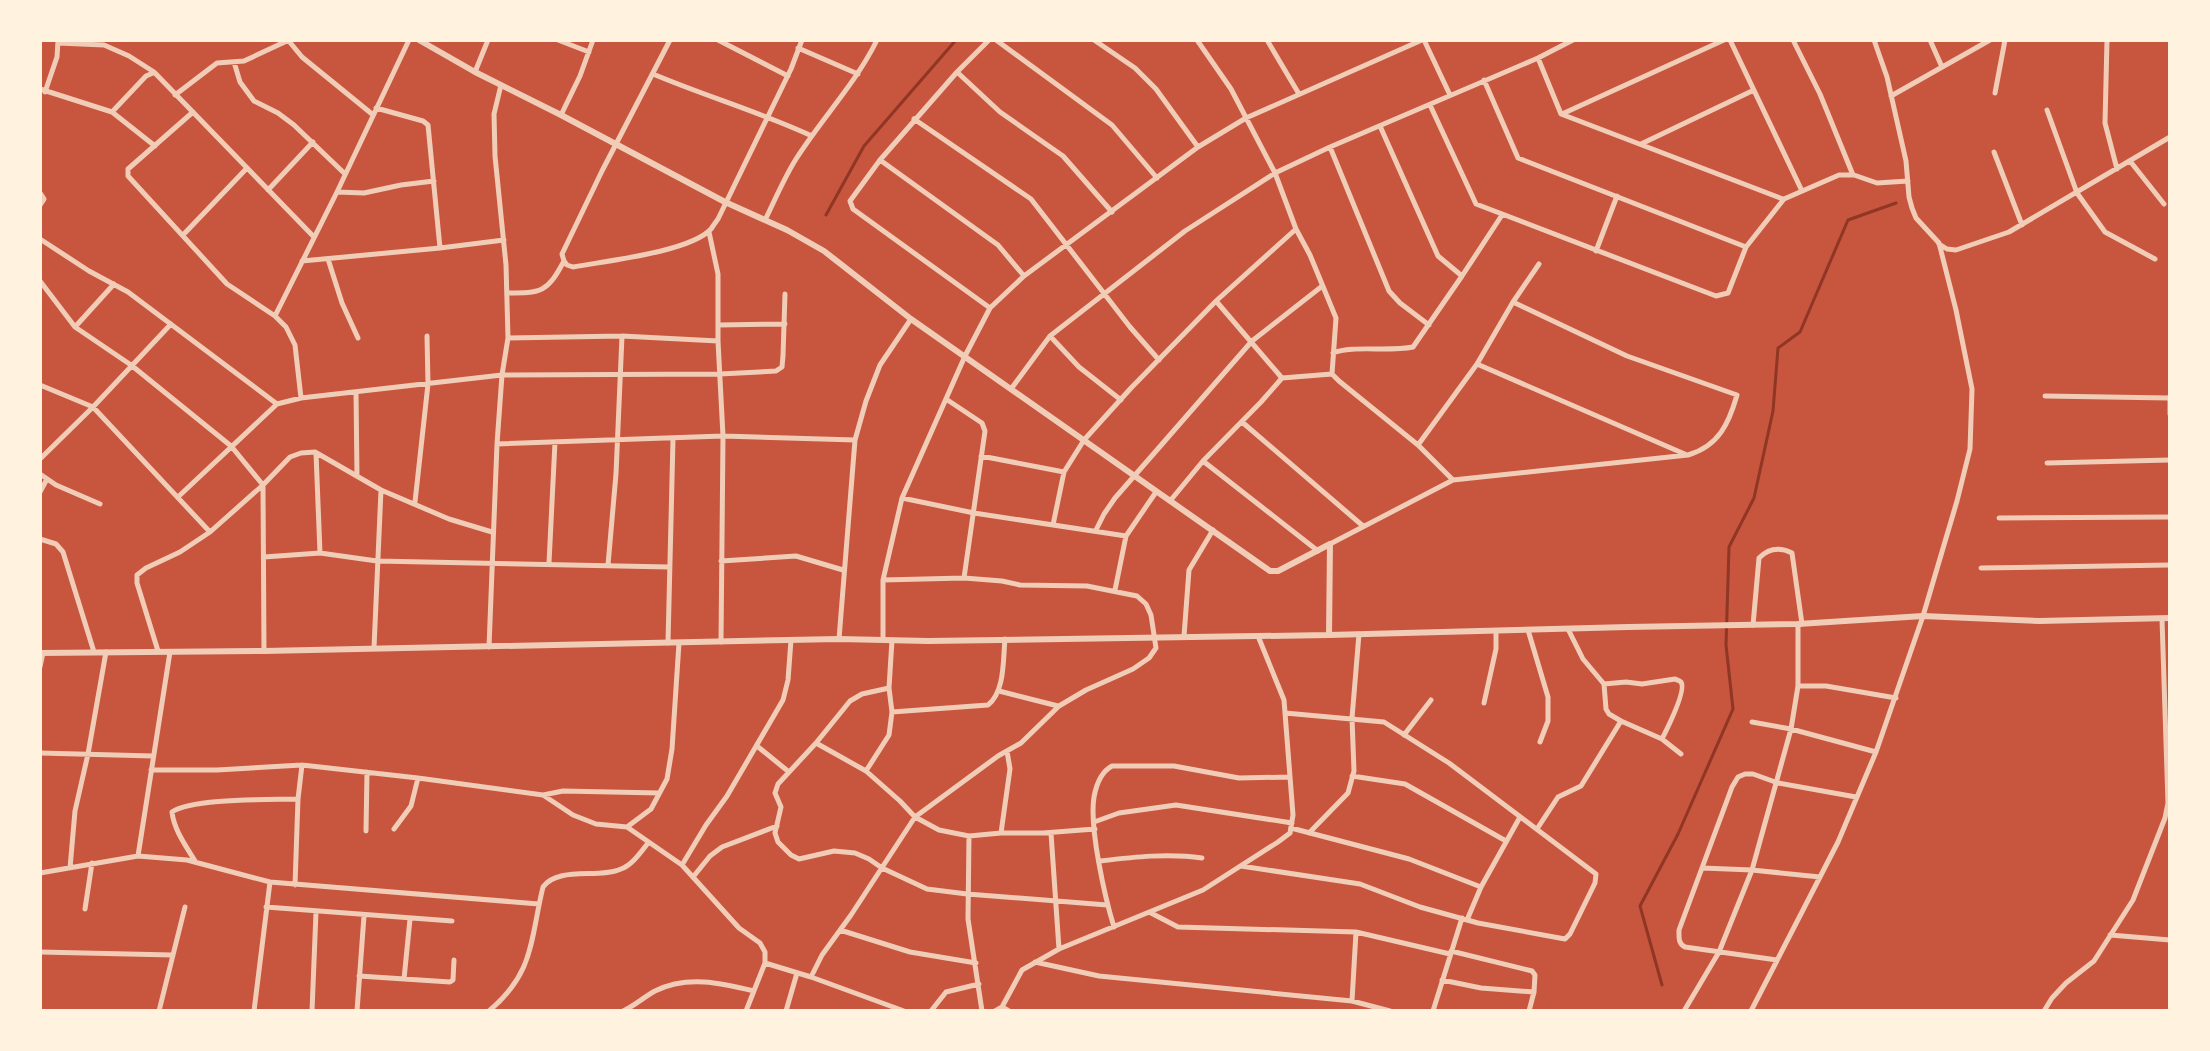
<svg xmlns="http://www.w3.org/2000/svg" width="2210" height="1051" viewBox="0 0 2210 1051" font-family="'Fira Sans Condensed',sans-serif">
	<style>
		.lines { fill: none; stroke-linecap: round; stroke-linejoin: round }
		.stream { stroke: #8f3625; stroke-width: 3 }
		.minor { stroke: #f1ccb7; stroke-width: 5 }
		.tertiary { stroke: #f1ccb7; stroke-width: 6 }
	</style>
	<rect width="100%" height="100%" fill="#c8553d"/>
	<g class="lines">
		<!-- stream -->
		<path class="stream" d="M826,215l38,-69 92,-106
			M1662,985l-22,-79 38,-72 55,-125 -7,-64 3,-98 25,-49 19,-87 5,-63 22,-16 48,-112 48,-17"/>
		<!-- minor -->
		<path class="minor" d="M288,40l14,17 70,57
			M558,40l31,12
			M670,40l-68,131 -40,83 2,7 3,4 6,2c32,-6 117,-15 138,-38 2,-3 4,-6 7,-10l73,-150 11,-29
			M718,40l70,36
			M989,40l-32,32 43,40 63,44 49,56
			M996,40l116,85 45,53
			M1094,40l41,28 21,21 42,58
			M1197,40l34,49 44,84 21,56 14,26 26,63 -4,56 7,7 79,64 35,35
			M1267,40l32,54
			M1424,40l26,55
			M1730,40l72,151
			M1793,40l27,54 33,81
			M1930,40l12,27
			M2107,40l-2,83 12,46
			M58,43l46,2 25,11 25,16 160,165
			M798,48l60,26
			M1538,58l23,56 222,85
			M234,62l6,20 14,19 24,12 16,12 50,48
			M475,72l13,-32
			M957,72l-77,88 -30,41 3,8 137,99
			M653,74c52,22 107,38 159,62
			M1484,80l34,78 228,89
			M40,89l72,23 43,34
			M45,92l12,-35 1,-16
			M1995,93l10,-53
			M175,95l42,-32 27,-2 45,-21
			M1891,96l99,-56
			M1430,105l46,99 240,92 12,-3 18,-46 38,-48 55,-24h15l23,8 31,-2
			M376,108l47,13 5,4 12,123
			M2047,110l30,83 28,39 50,27
			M112,112l34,-36 7,-3
			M193,112l-65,57v7l99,108 48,32 11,11 9,18 6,53
			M1562,114l162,-74
			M561,115l19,-39 13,-36
			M914,119l117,80 99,128 29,33
			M1380,126l58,130 24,20
			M1641,144l113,-54
			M1330,147l59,144 11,12 29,22
			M1994,152l28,73
			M880,160l118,85 26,31
			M2130,161l34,43
			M268,190l45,-48
			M337,192l27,1 37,-8 33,-4
			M40,193l4,6 -4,6
			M765,220c10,-20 19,-42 31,-61 26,-41 60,-76 81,-119
			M709,232l9,42v67l5,95 -2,206
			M183,235l64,-67
			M40,239l49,32 39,21 149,112
			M1939,244l8,5 9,1 53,-18 161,-95
			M1596,251l21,-55
			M328,259l14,44 16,35
			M302,261l138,-13 64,-8
			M40,281l35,46 56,38 100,81 32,39 1,166
			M507,293c34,0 40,0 57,-32
			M1216,301l66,77
			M1513,302l26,-38
			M275,316l62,-124 72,-152
			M719,325l66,-1
			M75,327l39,-43
			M1050,336l29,31 42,33
			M508,338l114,-2 96,5
			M1333,353c19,-8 55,-1 80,-6l49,-71 40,-61
			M1477,364l210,91
			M40,385l53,22 117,125
			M1011,389l39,-53 135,-105 90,-58 55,-26 208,-89 35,-18
			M356,392l1,84
			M2045,396l124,2
			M2170,396v18
			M946,399l36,24 3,8 -21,147
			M1242,422l121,104
			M497,444l226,-8 132,4
			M316,453l4,100
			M981,456l83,16
			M40,459l53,-52 78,-83
			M1203,461l115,90
			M2047,463l123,-3
			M40,474l16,11 44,19
			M40,492l7,-13
			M179,496l98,-92 24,-6 201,-23 218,-1 56,-3 6,-4 1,-11 2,-62
			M902,498l72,15 152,23
			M1170,501l33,-40 58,-59 21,-24 50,-4
			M415,502l13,-118 -1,-48
			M1999,518l171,-1
			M1053,525l11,-53 20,-32 47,-52 85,-87 80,-72
			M1096,530l8,-16 11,-16 137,-157 69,-54
			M40,539l16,5 7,8 31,100
			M1330,544l123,-64 235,-25c31,-9 41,-32 49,-60l-110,-39 -114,-54 -36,62 -59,81
			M264,557l56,-4 57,8 292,6
			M721,561l75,-5 47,14
			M549,563l6,-121
			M608,565l8,-91 6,-138
			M1981,568l189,-3
			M1115,590l11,-54 30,-44
			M1753,625l6,-67c10,-10 21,-11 33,-5l10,71
			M1568,629l15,30 21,25 2,25 3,5 12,7 41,18 19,15
			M1528,630l20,67v24l-8,21
			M1184,636l5,-66 24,-40
			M839,639l16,-199 11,-39 14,-36 31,-46
			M883,640v-60l19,-82 63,-142 25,-48 34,-32 174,-129 48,-29 176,-78
			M668,643l5,-204
			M489,647l8,-203 5,-69 6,-37 -2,-73 -11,-109 -1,-42 7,-29
			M374,648l7,-158
			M158,651l-21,-68v-8l9,-7 34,-16 30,-20 53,-47 27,-28 11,-4 14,-1 66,38 68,29 43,13
			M40,667l3,-14
			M1604,684l22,-2 16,2 33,-5c2,1 4,1 6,3 6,8 -14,47 -19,57
			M1798,686h28l70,12
			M889,688l-27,6 -12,7 -34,42 -38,41 -3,9 6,14 -6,26 3,9 13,13 8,4 35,-8 21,2 14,6 13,9 45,21 40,5 140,11
			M999,691l59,15
			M1484,703l12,-54v-18
			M892,712l96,-7c17,-13 15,-46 17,-66
			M1752,722l39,7 85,23
			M1404,735l27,-35
			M816,743l50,28 34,30 15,16 24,13 30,6 32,-3h42l52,-4
			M757,746l32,26
			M40,753l113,3
			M151,770h66l85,-5 116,13 125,17 30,20 23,9 31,3 55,38 57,63 21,15 5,9v11l-19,48
			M866,771l23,-36 3,-23 -3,-24 3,-48
			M1352,776l53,8 101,57
			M543,795l20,-4 96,2
			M1094,822l25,-9 57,-8 116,18
			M627,827l24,-18 16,-30 5,-30 7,-106
			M1291,828l118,31 72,28
			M394,829l17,-23 7,-28
			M1537,829l21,-32 23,-11 40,-65
			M366,831l1,-59
			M1001,833l9,-64 -3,-18
			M1051,833l8,116
			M1309,833l39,-40 6,-22 -2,-53 7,-84
			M969,836l-1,83 14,92
			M138,856l32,-204
			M195,861c-9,-15 -21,-31 -23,-49 20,-14 98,-12 126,-13
			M1100,861c34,-4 68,-8 102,-3
			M682,865l24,-40 21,-29 56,-96 5,-20 3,-40
			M1241,866l119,18 60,23 58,16 87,16 5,-5 25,-51 1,-9 -147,-111 -65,-41 -99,-9
			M70,868l5,-57 13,-57 18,-102
			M1702,868l50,2 68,7
			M40,873l98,-17 49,4 83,22 269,22
			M693,877l17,-21 12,-9 55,-21
			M295,885l3,-86 4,-34
			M266,907l186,14
			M85,909l7,-46
			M1151,913l27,14 178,5 94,22
			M1467,920l14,-33 39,-70
			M1114,927c-9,-29 -25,-100 -20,-130 2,-11 7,-25 18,-31h62l65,12 51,-1
			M840,930l70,22 66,11
			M2110,935l60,5
			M1451,951l81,20 3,4 -1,17 -5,19
			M40,952l132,3
			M1777,960l-92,-13c-7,-4 -6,-9 -6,-17l53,-143 6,-10 7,-3h8l25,9 78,14
			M1035,962l64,14 253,25 38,10
			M765,963l46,14 93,34
			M359,976l91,6 3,-2 1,-20
			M811,977l11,-22 29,-40 64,-98 83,-61 23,-13 38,-37 27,-16 47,-21 16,-11 7,-10 -5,-33 -5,-11 -9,-8 -50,-10 -67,-1 -18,-4 -38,-3 -81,2
			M404,979l6,-60
			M1442,980l39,8 53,4
			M1352,1001l4,-69
			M1002,1007l7,4
			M159,1011l26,-104
			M254,1011l16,-129
			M312,1011l4,-99
			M357,1011l7,-95
			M489,1011c46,-39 41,-71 54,-124 15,-21 56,-8 78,-18 11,-4 20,-17 27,-26
			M623,1011c11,-5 21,-14 32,-20 32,-16 66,-8 99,0
			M786,1011l11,-38
			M931,1011l15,-19 33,-8
			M995,1011l7,-4 20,-37 37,-21 144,-59 75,-48 12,-9 3,-18 -9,-115 -26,-64
			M1433,1011l29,-93
			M1684,1011l35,-59 33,-82 39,-141 7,-43v-62
			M1751,1011l87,-169 38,-90 47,-136 34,-115 13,-52 2,-60 -16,-79 -17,-67 -23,-25 -4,-10 -3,-11 -3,-36 -19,-84 -13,-37
			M2044,1011l8,-13 14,-15 28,-22 39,-61 32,-82 3,-15 -6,-184"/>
		<!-- tertiary -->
		<path class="tertiary" d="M419,40l56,32 86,43 164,87 62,28 37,21 87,68 359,252h8l52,-27 -1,91
			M40,653l224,-2 575,-12 89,2 401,-6 299,-8 170,-3 125,-8 116,5 131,-3"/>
	</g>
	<!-- border -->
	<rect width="2210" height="1051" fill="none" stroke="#fff3e0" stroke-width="84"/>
</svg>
